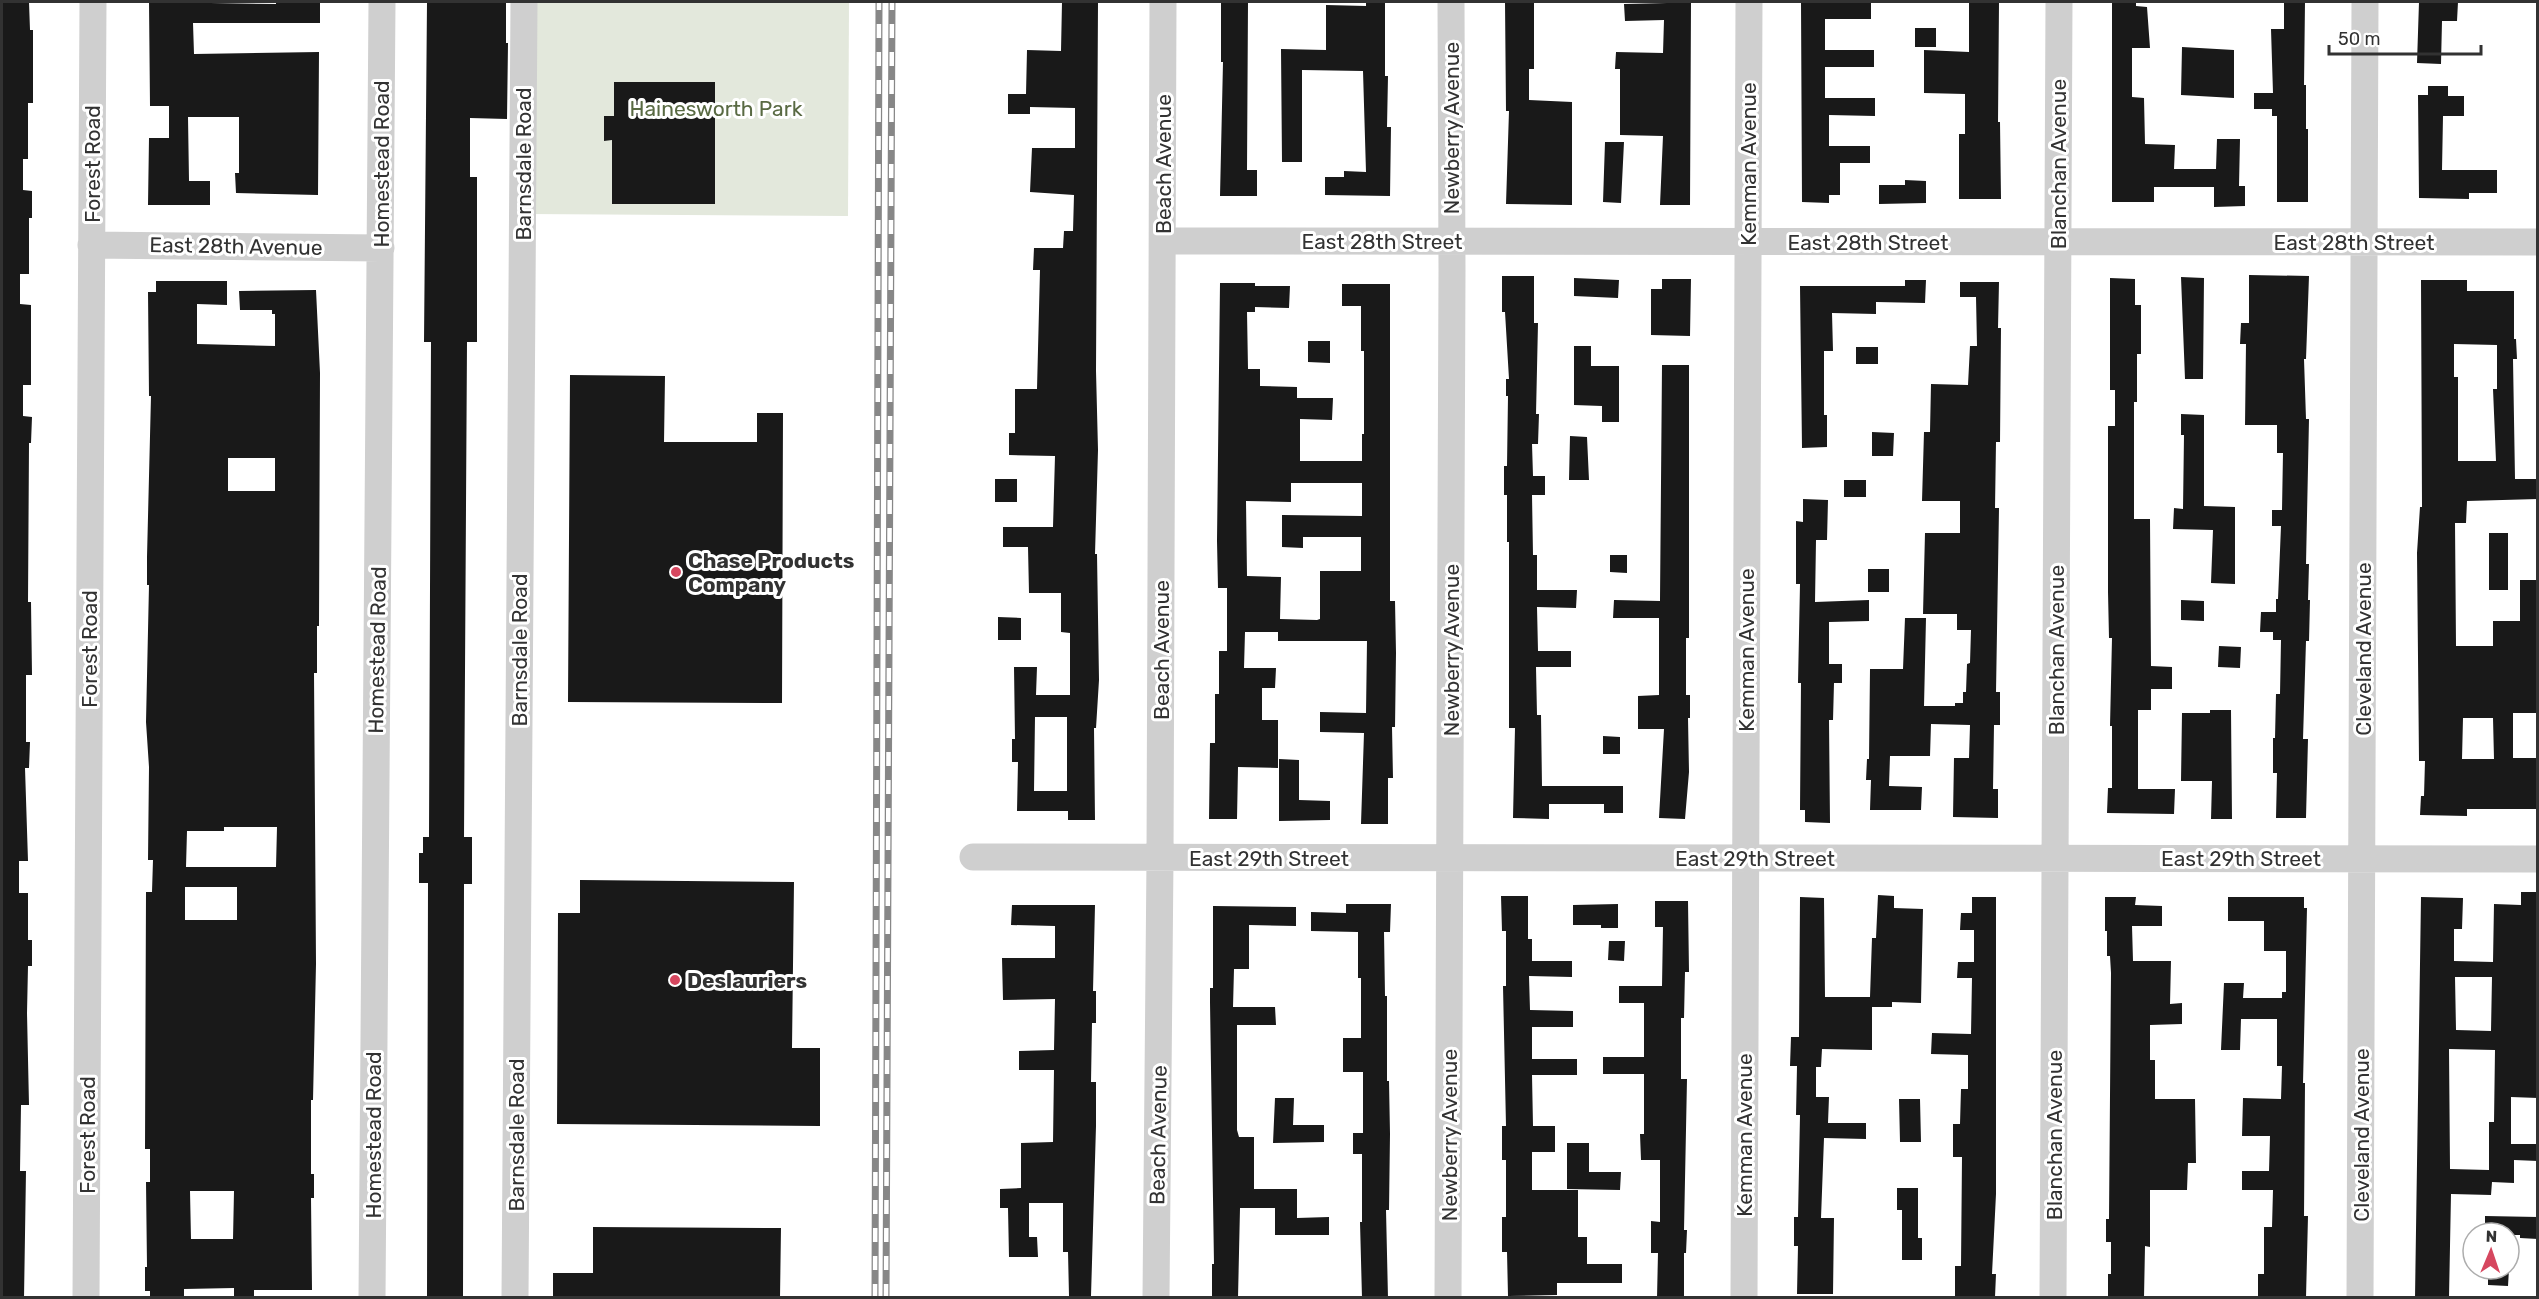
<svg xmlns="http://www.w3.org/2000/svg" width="2539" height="1299" viewBox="0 0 2539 1299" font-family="Rubik,sans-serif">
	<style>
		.park { fill: #e3e8dc }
		.building { fill: #191919; fill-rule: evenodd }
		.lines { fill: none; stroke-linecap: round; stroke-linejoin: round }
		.minor { stroke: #cfcfcf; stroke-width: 27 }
		.rail-casing { stroke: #878787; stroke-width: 7 }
		.rail { stroke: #fff; stroke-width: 4.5; stroke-dasharray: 14; stroke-linecap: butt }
		.poi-dot { fill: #d6475f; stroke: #fff; stroke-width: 2 }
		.labels { text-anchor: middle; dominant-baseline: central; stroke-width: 6; stroke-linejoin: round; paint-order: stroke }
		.park-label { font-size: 21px; fill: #596a43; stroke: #fff }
		.street-label { font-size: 21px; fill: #323232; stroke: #fff }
		.poi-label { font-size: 21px; font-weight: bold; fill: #323232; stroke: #fff; text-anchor: start }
	</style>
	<rect width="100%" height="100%" fill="#fff"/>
	<!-- park -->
	<path class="park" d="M532,2h317l-1,214 -322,-2z"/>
	<!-- building -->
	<path class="building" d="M2,2h27l1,28h3v73h-5v56h-5v31l9,1v27h-3v56h-9v30l11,1v80h-8v31l9,1 -1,26h-2l-1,159h3l1,73h-6v67h4l-1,26h-4l3,93h-9v32h9v47h4v26h-4l-1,47 2,92h-8l-1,66h6l-2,127h-22z
		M149,2l127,2v-2h44v21h-127l1,31 125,-2 -1,143 -82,-2 -1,-20h4v-56h-51l1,64h21v24h-62l1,-67h20v-32h-19z
		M427,2h79v41h2l-1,76 -37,-1v59h7v165h-10l-3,495h8v47h-8l-1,414h-36l1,-415h-9v-30h4v-16h6l2,-495h-7z
		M1062,2h36l-2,369 2,79 -3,104h2l2,126 -3,48h-2l1,92h-27v-9h-51l1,-49h-6v-23h3l-1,-72h23l-1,28h34v-62l-9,-1v-39h-32l-1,-46h-25v-20h50l2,-71 -46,-1v-22h6v-44h22l3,-119h-7l1,-22h29l1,-17h9l1,-36 -44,-3 2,-44h43v-40l-45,-1v7h-22v-20h18l1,-44 34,1zM1035,717h32v74h-33z
		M1221,2h27l-1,168h10v26h-37l3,-134h-2z
		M1366,2h19v74h3l-1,51h4l-1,69 -65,-1v-18h19v-6l22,1 -3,-101 -61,-1v92h-20l-1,-113 45,1v-45l40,1z
		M1505,2h29v67h-5v31l43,2v103l-66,-1 3,-93h-3z
		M1667,2h24l-1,203h-30l3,-69 -43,-1v-66h-5l1,-17 47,1 1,-33 -39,1 -1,-17 43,-1z
		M1801,2h70v17h-46v31h49v17h-49v31h50v18l-46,-1v31h41v17h-30v32h-11v8l-27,-1z
		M1969,2h30l-1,120h2l1,77h-42v-65h6v-40l-41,-1v-43l45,2z
		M2112,2h24v4l11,1 3,41h-18v49l12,1 1,46 30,1 -1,24h42l1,-30h23l-1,47h6v20l-31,1v-20h-60v15h-42z
		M2284,2h21l-1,83h2v44h2v73h-31v-86h-5v-7h-18v-16h19l-2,-64h13z
		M2419,2h39l-1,19h-15l-1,43 -24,-1z
		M1915,28h21v19h-21z
		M2182,47l52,3v48l-53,-3z
		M614,82h101v122h-103v-64l-8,1v-25h10z
		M2428,86h20v10h16v20h-21l-1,54h55v23h-28v6l-50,-1 -1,-103h10z
		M1605,142h19l-3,61 -18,-1z
		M1905,180l21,1v22l-47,1v-19h26z
		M2249,275l60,1 -3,83h-2l2,60h3l-3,145h3l-1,36h2l-1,41h-3l-3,98h5l-2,79h-30l1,-45h-4v-35h2l1,-44h4l1,-54h-8v-8h-13l1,-20h15v-13h2l3,-73h-9v-16h10l1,-57h-6v-28h-32l1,-81h-6l1,-21h8z
		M1502,276h32v47h4l-2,91h3l-1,30h-6l1,32h12v19h-13l1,60h4v35h40l-1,18 -39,-1 1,44h33v16h-35l1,48h4l1,71h81v27h-19v-9h-55v15l-36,-1 2,-90h-6v-186h-2v-47h-3v-29h3l1,-70h-2v-17h3l-4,-67h-3z
		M2181,277l23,1 -1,101h-18z
		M1574,278l45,2 -1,18 -44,-2z
		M2110,278l25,1v26h6v49h-4v48h-3v117h16l1,147 21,1v22h-21v21h-13v79h37l-1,25 -67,-1 1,-25h4v-62h-2l2,-88h-3l-1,-46v-166h7v-36h-5z
		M1662,279h29l-1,57 -39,-1v-46h11z
		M1905,280h21l-1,23 -49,-1v12l-44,-1 1,38h-9v64h3v32l-25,1 -2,-162h105z
		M2421,280h46v11h47v48h2l1,20h-4l2,120h23v20l-71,2 -1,22h-11l1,123h37v-25h27v-41h18v133h-25v45h24l1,51h-71v7l-47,-1 1,-19h3l1,-35h-6l-2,-208 3,-46h2zM2454,344l43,1v44h-4l3,72h-38v-84h-4zM2463,718h30l1,41h-32z
		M156,281h71v24l-30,-1v40l78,2v-32h-3v-4h-32l-1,-19 77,-1 4,83 -1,253h-2v47h-3l2,291 -3,136h-2v74h3v24h-3l1,92h-58v8h-20v-10l-50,1v9h-34v-7h-5v-24h2l-1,-85h4v-33h-5l1,-257h6l1,-32h-5l1,-93 -3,-45 3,-137h-2v-28l4,-161h-2l-1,-104h8zM228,458h47v33h-47zM224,827h53l-1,40h-90l1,-36h37zM185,887h52v33h-52zM190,1191h44l-1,48h-42z
		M1960,282h39l-1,46h3l-1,114h-4l-1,66h4l-3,184h4v33h-6l-1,64h5v29l-45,-1 1,-59h15l1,-33 -39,-1 -1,32h-40l-1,30 33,1 -1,23h-51l1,-30h-5l1,-21h2l1,-90h33l2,-51h21l-2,88h31v-3h8v-11h3l1,-28 3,-1 1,-33h-14v-16h-34l2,-81h35v-32h-38l2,-69h6l1,-48 37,1 2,-39h7l-1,-49h-16z
		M1220,283h35v3h35l-1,22 -34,-1v5h-8l1,57h12v17l37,1v11h36l-1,22 -32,-1v42h62v-27h2v-83h-3v-45h-19v-22h48v317h5l1,52 -1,74h-3l1,51h-5v46h-27l3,-91 -44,-1v-20l46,1 1,-72h-89v-9h-33l-1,36h32l-1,20h-13v32h16v48l-40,-1 -1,52h-28l1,-76h5v-49h4v-43h8v-63h-9l-1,-47zM1291,483h71v33l-80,-1v32l21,1v-11h58v34h-41v48l-3,1 -37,-1 1,-42 -34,-1 -1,-75 45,1z
		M1308,341h22v22l-22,-1z
		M1574,346h17v20h28v56h-17v-16l-28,-1z
		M1856,347h22v17h-22z
		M1662,365h27v273h-3v57h4v23h-2l1,54 -4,47 -26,-1 5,-89h-26v-33l21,-1v-77h-46l1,-18 46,1z
		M570,375l95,1 -1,66h93v-29h26l-1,290 -214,-1z
		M2181,414l23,1v91l31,1v77l-24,-1 2,-53 -40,-1 1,-21 9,1 1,-74h-3z
		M1872,432l22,1 -1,23h-21z
		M1570,436l17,1 2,43h-20z
		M995,479h22v23h-22z
		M1844,480h22v17h-22z
		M1803,499l25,1 -1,40h-11l-1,62 54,-2v21l-40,1v42h13v19h-8l-1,37h-4l1,103 -25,-1v-12h-5l1,-127h-3l2,-99h-4v-63l7,1z
		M2489,533h19v57h-19z
		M1610,555h17v18l-17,-1z
		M1868,569h21v23h-21z
		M2181,600l23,1v20l-23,-1z
		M998,617l23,1v22h-23z
		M2219,646l22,1 -1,21 -22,-1z
		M2210,710h21l1,109h-21l1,-38h-31l1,-68h28z
		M1603,736l17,1v17h-17z
		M1279,759l20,1v40l31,1v19l-51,1z
		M580,880l214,2 -2,166h28v78l-263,-2 1,-211h22z
		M2521,892h17v206l-27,-1v47h27v17l-24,-1v23l-22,-1 -1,13 -40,-1 -2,104h-34l6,-401 42,1 -1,31h-8v32l39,1 1,-58 27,1zM2455,977h37l-1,54 -35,-1zM2449,1049l46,1 -1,72h-5v48l-39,-1z
		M1878,895l16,1v12l29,1 -2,94 -29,-1v5h-20v43l-50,-1 -1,18h-5v30h13l-1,26h38v16l-42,-1 -3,80h13l-1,76h-36l1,-48h-4v-29h4l2,-102h-4l1,-49h-7l1,-29h8l1,-140 24,1 1,99h45l2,-59h4z
		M1501,896h27v43h4v22h40v16l-43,-1 1,34 43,1v16h-41v32h45v16h-45l1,51h22v26h-23v38h46v47h9v27h35v19h-65v12l-49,1 -1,-44h-5v-35h4v-57h-4v-34h4l-3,-140h3v-55h-4z
		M1972,897h24v297l-4,80h4l-1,23h-40v-31h6l1,-109h-9v-33h7l1,-35h7v-34l-37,-1 1,-21 39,1 1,-56h-15l1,-16h16v-32h-14l1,-17h11z
		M2105,897h31l-1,8 27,1v20h-30l1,35h38l-1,43 12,-1v21l-32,1v35h5v39h40l1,64h-8l-1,27h-37v57l-5,-1 -1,52h-36v-24h3v-32h-5v-23h3l2,-246 -1,-17h-3v-25h-2z
		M2228,897h76v11h3l-4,175h2l-1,133h4l-2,82 -48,-2v-22h6v-47h8l1,-37h-31v-19h27l1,-35h-28l1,-38 38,1 1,-33h-5v-47h-36l-1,31h-19l3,-67h20l-1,15h39v-6h4v-41h-22v-30h-36z
		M1655,901h33l1,71h-4l-1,46h-3v61h6l-3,151h3l-1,23h-2v45h-27l1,-45h-7v-32l9,1v-62h-19l-1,-26h4v-60h-41v-17h41v-54h-25v-17h43l1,-59h-8z
		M1346,904h45l-1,28h-6l1,64h2v85h2l1,53 -1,76h-3l2,88h-26l-2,-76h2v-68h-9v-21h10v-61h-20v-34h18v-60h-3v-46l-47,-1v-19l35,1z
		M1618,904v24h-17v-3h-28v-20z
		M1012,905h83l-2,86h3v32h-4l-1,59h5v44l-5,170h-22l-1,-44h-5v-49h-34v34h8l1,20h-29l-1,-49h-8v-19l21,-1v-45l32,-1 1,-72h-35v-19l35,-1 1,-51 -52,1 -1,-42h53v-32l-44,-1z
		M1213,906l83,1v19l-47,-1v44h-15l-1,38h42l1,18h-39v105l2,7h15v52h43v29l32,-1v18h-54v-27h-35l-2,90h-26v-34h2l-4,-262v-14h3z
		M1609,941h16l-1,20 -16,-1z
		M1275,1098h19l-1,27h31v17l-51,1z
		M1899,1099h21l1,43h-21z
		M1567,1143h22v29h32l-1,18 -53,-1z
		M1897,1188h21v50h4v22h-20v-50h-5z
		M2485,1216l53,1v22l-18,-1v-3h-11v-2h-24z
		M593,1227l188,1 -1,70h-227v-25h40z
		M2488,1269h21l-1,17 -20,-1z"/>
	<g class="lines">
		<!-- minor -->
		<path class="minor" d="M1163,241l1375,1
			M91,245l290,3
			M973,857l1565,2
			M86,1298l7,-1296
			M372,1298l10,-1296
			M515,1298l9,-1296
			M1156,1298l4,-439 3,-857
			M1448,1298l4,-1028 -1,-268
			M1744,1298l5,-1296
			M2053,1298l6,-1296
			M2360,1298l5,-1296"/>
		<defs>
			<path id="rail" d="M875,1298l4,-1296
				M886,1298l6,-1296"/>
		</defs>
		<!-- rail casing -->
		<use href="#rail" class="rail-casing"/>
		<!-- rail -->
		<use href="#rail" class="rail"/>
	</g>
	<!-- markers -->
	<g class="poi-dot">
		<circle cx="676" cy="572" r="6"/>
		<circle cx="675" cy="980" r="6"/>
	</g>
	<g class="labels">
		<!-- park labels -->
		<g class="park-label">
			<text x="716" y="108">Hainesworth Park</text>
		</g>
		<!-- street labels -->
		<g class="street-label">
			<text transform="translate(1451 128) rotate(-90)">Newberry Avenue</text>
			<text transform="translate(92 164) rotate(-90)">Forest Road</text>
			<text transform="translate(381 164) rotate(-90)">Homestead Road</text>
			<text transform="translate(523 164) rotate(-90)">Barnsdale Road</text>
			<text transform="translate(1163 164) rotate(-90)">Beach Avenue</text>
			<text transform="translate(1748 164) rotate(-90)">Kemman Avenue</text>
			<text transform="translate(2058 164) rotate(-90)">Blanchan Avenue</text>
			<text x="1382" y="241">East 28th Street</text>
			<text x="1868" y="242">East 28th Street</text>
			<text x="2354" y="242">East 28th Street</text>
			<text transform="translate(236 246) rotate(1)">East 28th Avenue</text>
			<text transform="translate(89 649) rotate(-90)">Forest Road</text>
			<text transform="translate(2363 649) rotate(-90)">Cleveland Avenue</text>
			<text transform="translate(377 650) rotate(-89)">Homestead Road</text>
			<text transform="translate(519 650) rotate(-90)">Barnsdale Road</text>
			<text transform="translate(1161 650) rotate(-90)">Beach Avenue</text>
			<text transform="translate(1451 650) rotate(-90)">Newberry Avenue</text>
			<text transform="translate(1746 650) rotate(-90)">Kemman Avenue</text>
			<text transform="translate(2056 650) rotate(-90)">Blanchan Avenue</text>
			<text x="1269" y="858">East 29th Street</text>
			<text x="1755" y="858">East 29th Street</text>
			<text x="2241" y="858">East 29th Street</text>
			<text transform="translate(87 1135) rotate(-90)">Forest Road</text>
			<text transform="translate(373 1135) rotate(-90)">Homestead Road</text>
			<text transform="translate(516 1135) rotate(-90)">Barnsdale Road</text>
			<text transform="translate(1158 1135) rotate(-89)">Beach Avenue</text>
			<text transform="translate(1449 1135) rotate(-90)">Newberry Avenue</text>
			<text transform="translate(1744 1135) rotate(-90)">Kemman Avenue</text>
			<text transform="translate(2054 1135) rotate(-90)">Blanchan Avenue</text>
			<text transform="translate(2361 1135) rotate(-90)">Cleveland Avenue</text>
		</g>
		<!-- poi labels -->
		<g class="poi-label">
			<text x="688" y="560">Chase Products<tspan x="688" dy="24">Company</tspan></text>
			<text x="687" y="980">Deslauriers</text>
		</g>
	</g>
	<!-- border -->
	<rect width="2539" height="1299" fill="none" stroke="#323232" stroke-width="6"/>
	<!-- north arrow -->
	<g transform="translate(2491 1251) rotate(2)"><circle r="28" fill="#ffffff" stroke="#adadad" stroke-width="1.5"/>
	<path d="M0-4.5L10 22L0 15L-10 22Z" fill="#d6475f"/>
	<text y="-9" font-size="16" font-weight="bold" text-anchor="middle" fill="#323232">N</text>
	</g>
	<!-- scale -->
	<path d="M2329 45v9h152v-9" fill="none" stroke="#323232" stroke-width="3"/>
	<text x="2338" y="45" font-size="18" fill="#323232" stroke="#ffffff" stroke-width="4.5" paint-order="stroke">50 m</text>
</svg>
